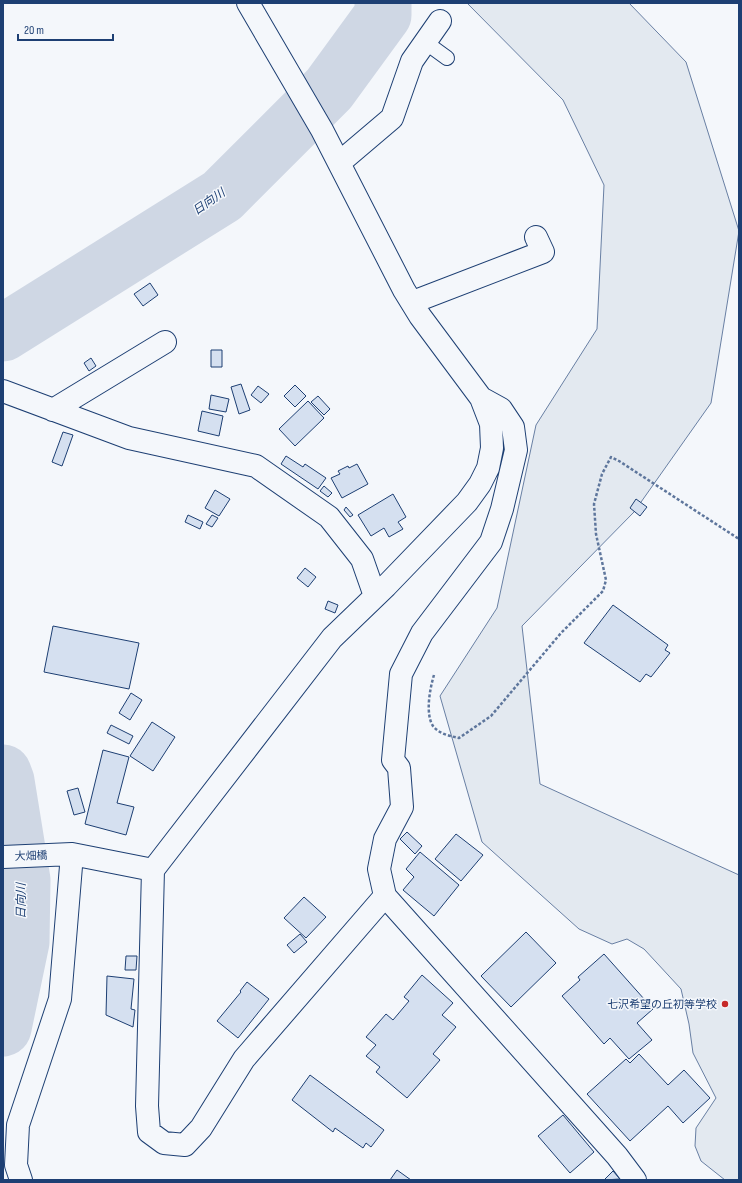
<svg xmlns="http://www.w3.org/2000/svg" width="742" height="1183" viewBox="0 0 742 1183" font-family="'Sofia Sans Condensed','Noto Sans JP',sans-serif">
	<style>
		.green { fill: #e3e9f0; stroke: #687fa3 }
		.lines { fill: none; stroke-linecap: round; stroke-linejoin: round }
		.river { stroke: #cfd7e4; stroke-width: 57 }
		.building { fill: #d5e0f0; stroke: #1d3f73 }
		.service-casing { stroke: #1d3f73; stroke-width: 16 }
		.minor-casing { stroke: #1d3f73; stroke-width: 24 }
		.path { stroke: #5e769c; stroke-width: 2.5; stroke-dasharray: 3 2; stroke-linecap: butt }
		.service { stroke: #f4f7fb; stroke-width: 14 }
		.minor { stroke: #f4f7fb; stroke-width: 22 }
		.poi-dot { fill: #c62828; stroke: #f4f7fb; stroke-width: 1.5 }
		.labels { text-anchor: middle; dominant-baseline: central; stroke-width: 3; stroke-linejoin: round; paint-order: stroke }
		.street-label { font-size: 11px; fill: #1d3f73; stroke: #f4f7fb }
		.poi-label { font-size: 11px; fill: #1d3f73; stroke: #f4f7fb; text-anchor: end }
		.water-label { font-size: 12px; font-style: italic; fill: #1d3f73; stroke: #f4f7fb }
	</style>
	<rect width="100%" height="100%" fill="#f4f7fb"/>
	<!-- green -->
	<path class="green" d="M467,3h162l57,59 53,169 -28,172 -77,109 -112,114 18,158 199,91v305h-14l-24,-19 -6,-15 1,-18 20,-30 -23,-45 -4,-29 -8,-35 -37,-40 -17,-10 -15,5 -33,-15 -97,-87 -42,-146 57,-88 39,-183 61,-96 7,-144 -41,-85z"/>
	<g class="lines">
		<!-- river -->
		<path class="river" d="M3,333l219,-137 107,-107 54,-74v-12
			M3,773l3,8 16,99 -1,62 -18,86"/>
	</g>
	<!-- building -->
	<path class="building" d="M150,283l8,12 -15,11 -9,-12z
		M211,350h11v17h-11z
		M91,358l5,8 -7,5 -5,-8z
		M241,384l9,26 -11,4 -8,-27z
		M295,385l11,11 -11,11 -11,-11z
		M258,386l11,8 -8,9 -10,-8z
		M211,395l18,4 -3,13 -17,-3z
		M318,396l12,13 -6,6 -13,-13z
		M308,401l16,17 -29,28 -16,-17z
		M202,411l21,5 -4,20 -21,-5z
		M63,432l10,3 -11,31 -10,-4z
		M286,456l17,11 2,-3 21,14 -8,11 -37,-25z
		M357,464l11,20 -26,14 -11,-20 9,-4 -2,-3 10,-5 1,2z
		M324,486l8,7 -4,4 -8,-6z
		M215,490l15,9 -11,17 -14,-8z
		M393,494l13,23 -8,5 5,7 -14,8 -5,-9 -13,8 -13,-21z
		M636,499l11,8 -7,9 -10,-8z
		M346,507l7,8 -3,2 -6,-7z
		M188,515l15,7 -3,7 -15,-7z
		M212,515l6,3 -6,9 -6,-3z
		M305,568l11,9 -8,10 -11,-9z
		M328,601l10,4 -3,8 -10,-4z
		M613,605l55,40 -3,5 5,3 -19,24 -5,-3 -6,8 -56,-39z
		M53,626l86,17 -10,46 -85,-17z
		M131,693l11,7 -12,20 -11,-7z
		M152,722l23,15 -22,34 -23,-15z
		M111,725l22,11 -4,8 -22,-11z
		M103,750l26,7 -12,46 17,4 -8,28 -41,-11z
		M78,788l7,24 -11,3 -7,-24z
		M407,832l15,14 -7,8 -15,-15z
		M456,834l27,21 -22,26 -26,-22z
		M420,852l39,33 -25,31 -31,-26 11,-13 -8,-8z
		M304,897l22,20 -20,21 -22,-20z
		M526,932l30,31 -45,44 -30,-31z
		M300,934l7,8 -13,11 -7,-8z
		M604,954l49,55 -16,14 15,17 -23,19 -19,-21 -6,6 -42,-48 18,-16 -2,-3z
		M126,956h11l-1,14h-11z
		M422,975l31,28 -11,12 14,12 -23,27 7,6 -33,38 -31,-26 4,-5 -14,-11 10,-11 -10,-8 20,-23 7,6 16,-19 -5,-4z
		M107,976l27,3 -3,30 4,1 -2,17 -27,-12z
		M247,982l22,17 -31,39 -21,-17 24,-29 -1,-1z
		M639,1054l29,31 16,-15 26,28 -27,25 -15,-17 -38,35 -43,-47 39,-35 4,4z
		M310,1075l74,55 -13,17 -5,-4 -3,5 -28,-20 -2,4 -41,-32z
		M563,1115l31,37 -24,21 -32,-37z
		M397,1170l14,10h-21z
		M613,1171l7,8 -16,1z"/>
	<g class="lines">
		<defs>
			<path id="service" d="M425,42l22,16"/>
			<path id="minor" d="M248,3l74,127 82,160 16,26 61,82 10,26 1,24 -4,20 -8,16 -13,18 -81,84 -54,52 -179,232 -6,236 2,26 15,11 21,2 16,-17 43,-69 141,-163 232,260 18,24
				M339,163l53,-45 20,-57 28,-40
				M413,302l130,-50 -7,-15
				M3,391l126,47 127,28 73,51 33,42 13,37
				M53,410l112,-68
				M3,857l69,-3 81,16
				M385,896l-6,-27 6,-30 17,-32 -3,-39 -6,-8 8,-86 21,-41 69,-91 11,-33 14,-59 -3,-23 -12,-18 -20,-11
				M21,1180l-5,-15 2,-40 42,-126 12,-145"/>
		</defs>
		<!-- service casing -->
		<use href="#service" class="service-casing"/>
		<!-- minor casing -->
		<use href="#minor" class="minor-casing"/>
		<!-- path -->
		<path class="path" d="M434,675c-4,13 -9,39 -1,51 6,8 17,10 26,12l32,-22 70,-83 42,-42 3,-11 -10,-46 -2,-30 8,-30 9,-17 8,4 120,78"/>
		<!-- service -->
		<use href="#service" class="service"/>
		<!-- minor -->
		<use href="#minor" class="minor"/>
	</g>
	<!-- markers -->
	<circle class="poi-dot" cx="725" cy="1004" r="4"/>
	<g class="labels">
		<!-- street labels -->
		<g class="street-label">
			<text transform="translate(31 856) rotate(-2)">大畑橋</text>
		</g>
		<!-- poi labels -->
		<g class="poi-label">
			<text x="717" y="1004">七沢希望の丘初等学校</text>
		</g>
		<!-- water labels -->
		<g class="water-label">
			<text transform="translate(209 202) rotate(-35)">日向川</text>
			<text transform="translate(21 901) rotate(-90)">日向川</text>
		</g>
	</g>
	<!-- border -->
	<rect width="742" height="1183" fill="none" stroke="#1d3f73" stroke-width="8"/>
	<!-- scale -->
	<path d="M18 34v6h95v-6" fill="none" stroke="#1d3f73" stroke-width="2"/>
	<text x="24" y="34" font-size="12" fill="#1d3f73" stroke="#f4f7fb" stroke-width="3" paint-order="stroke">20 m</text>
</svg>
